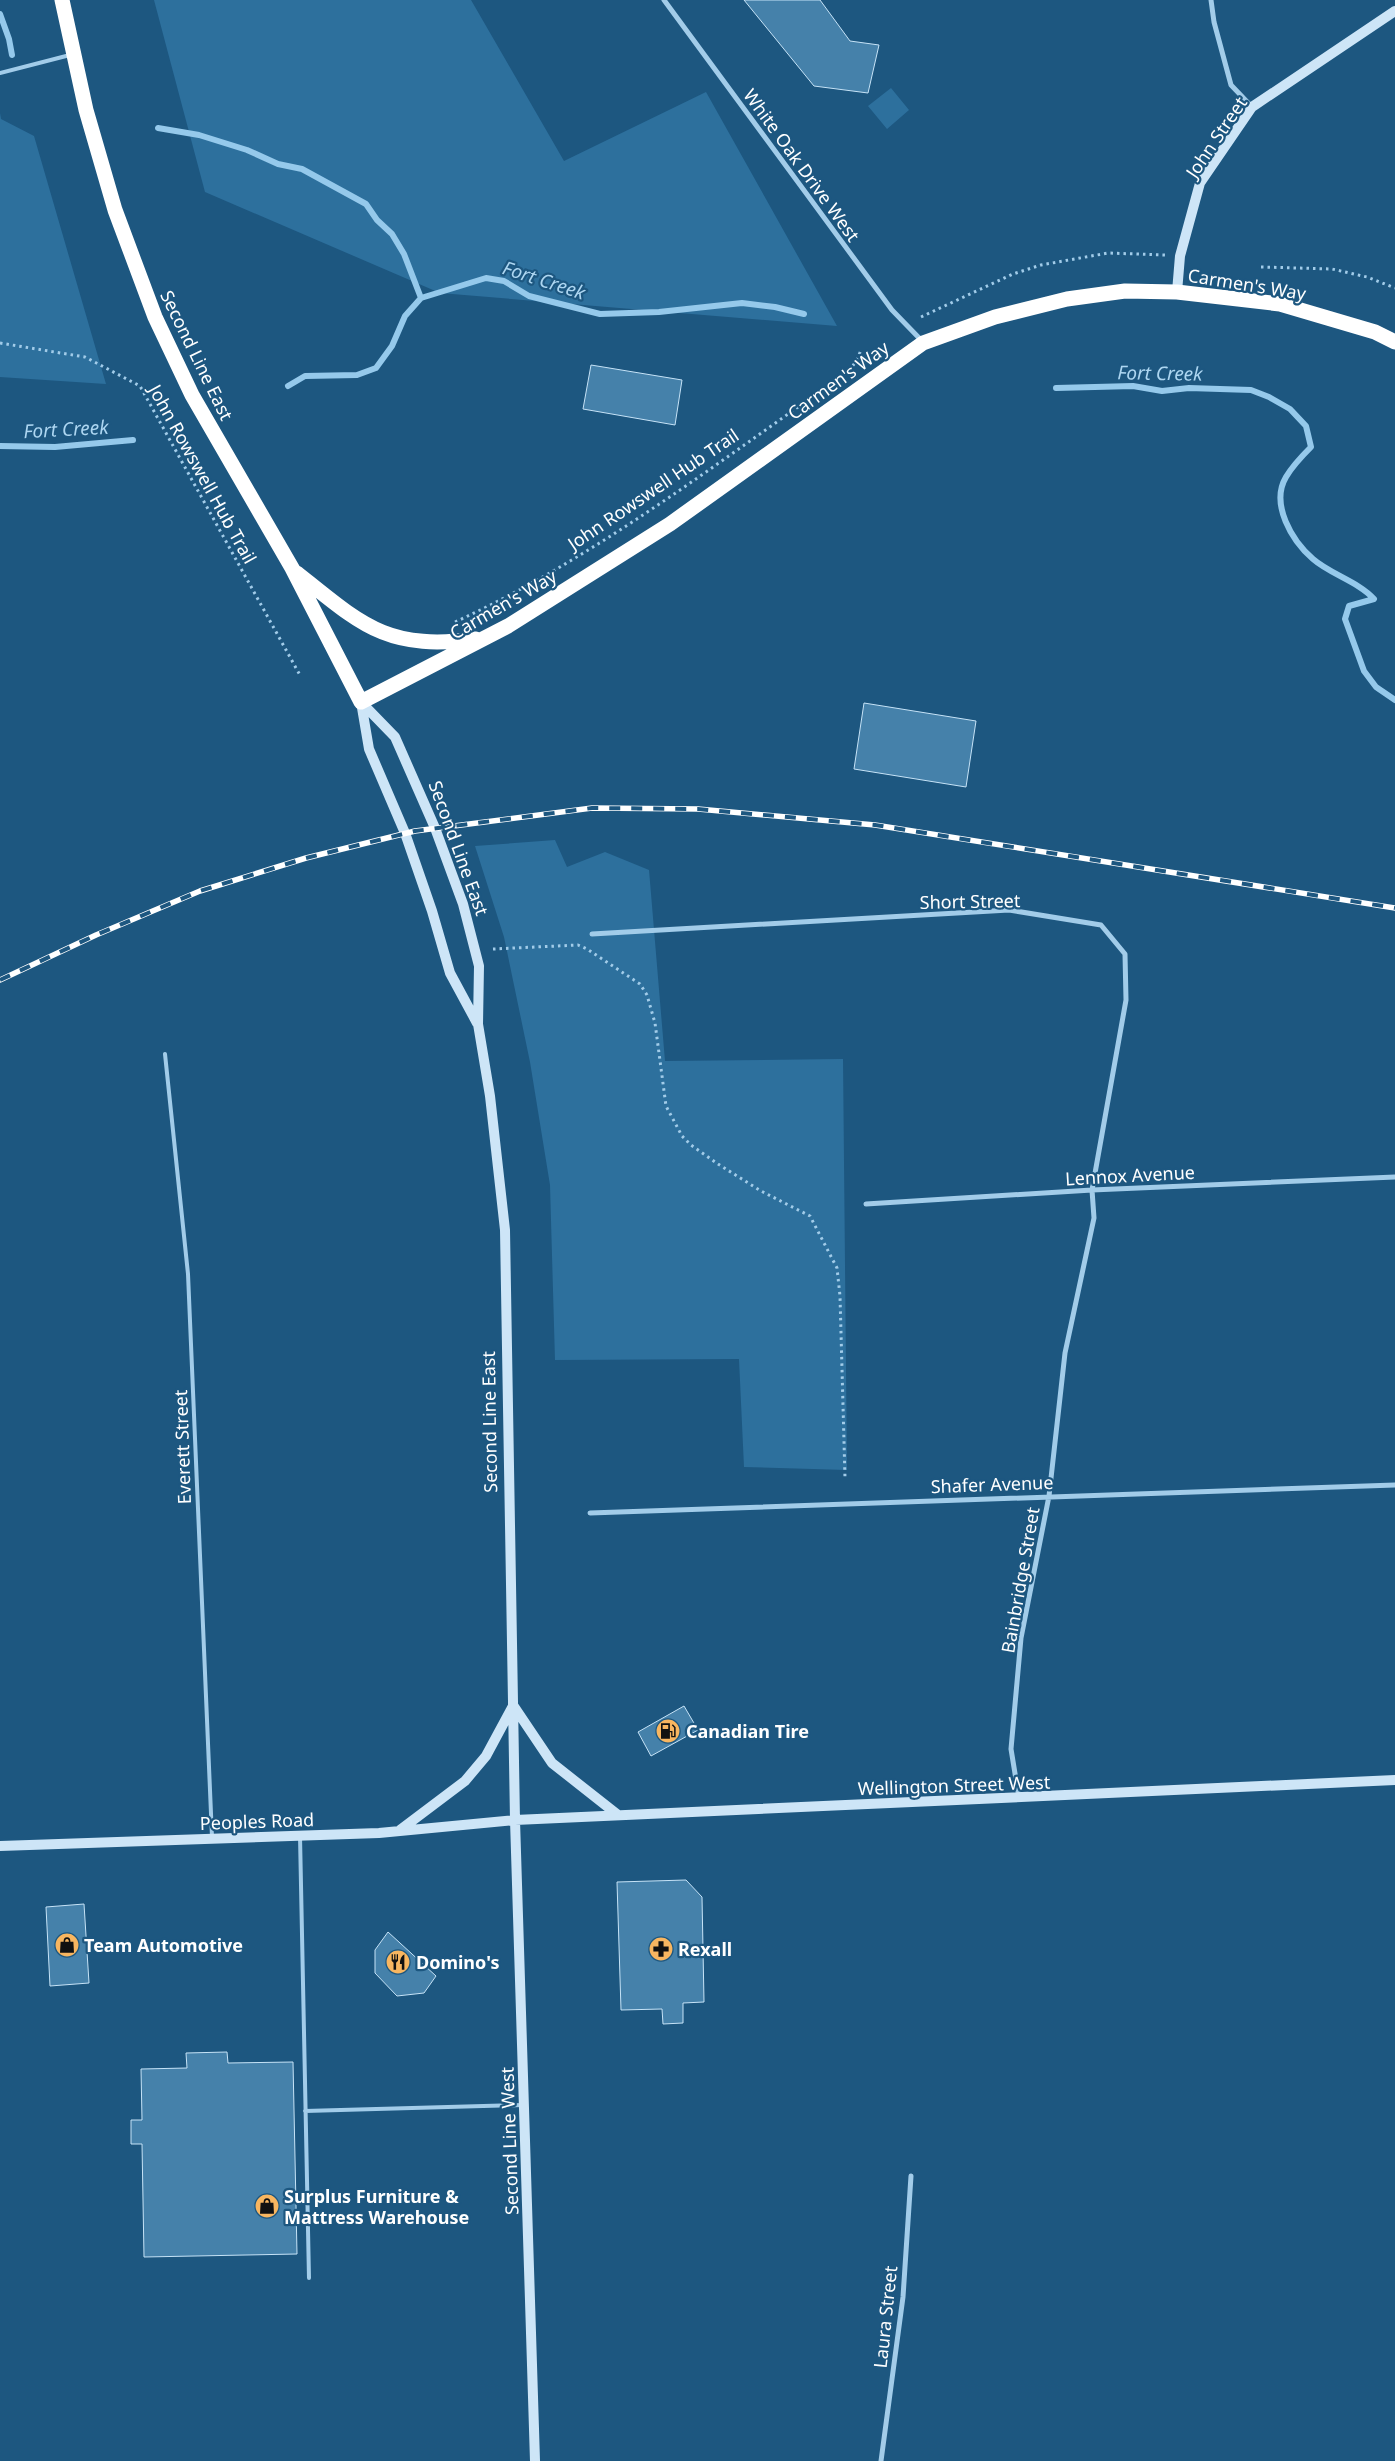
<svg xmlns="http://www.w3.org/2000/svg" width="1395" height="2461" viewBox="0 0 1395 2461" font-family="'Noto Sans',sans-serif">
	<style>
		.green { fill: #2d709d }
		.lines { fill: none; stroke-linecap: round; stroke-linejoin: round }
		.stream { stroke: #95c9eb; stroke-width: 6 }
		.building { fill: #4581aa; stroke: #c6e3f7 }
		.path { stroke: #a2cce9; stroke-width: 3; stroke-dasharray: 2.5 4; stroke-linecap: butt }
		.lane { stroke: #a2cce9; stroke-width: 4 }
		.street { stroke: #a2cce9; stroke-width: 5 }
		.secondary { stroke: #cde5f7; stroke-width: 10 }
		.highway { stroke: #fff; stroke-width: 15 }
		.rail-casing { stroke: #fff; stroke-width: 5.5 }
		.rail { stroke: #1d5780; stroke-width: 4; stroke-dasharray: 11; stroke-linecap: butt }
		.labels { text-anchor: middle; dominant-baseline: central; stroke-width: 4.5; stroke-linejoin: round; paint-order: stroke }
		.street-label { font-size: 18px; fill: #fff; stroke: #1d5780 }
		.poi-label { font-size: 18px; font-weight: bold; fill: #fff; stroke: #1d5780; text-anchor: start }
		.water-label { font-size: 19px; font-style: italic; fill: #add6f1; stroke: #1d5780 }
	</style>
	<rect width="100%" height="100%" fill="#1d5780"/>
	<!-- green -->
	<path class="green" d="M154,0h317l93,161 142,-69 131,234 -397,-33 -235,-101z
		M891,88l18,22 -22,19 -19,-23z
		M0,113l1,6 33,17 72,248 -106,-7z
		M555,840l12,27 38,-15 44,18 16,191 178,-2 4,411 -103,-3 -5,-108 -184,1 -5,-175 -20,-123 -26,-125 -29,-91z"/>
	<g class="lines">
		<!-- stream -->
		<path class="stream" d="M0,14l9,25 3,16
			M158,128l41,7 48,15 31,14 24,5 64,35 11,16 15,14 12,20 17,44
			M288,386l17,-10 52,-1 19,-7 16,-22 13,-30 16,-18 65,-20 18,3 25,15 71,18 59,-2 83,-9 33,4 29,7
			M1056,388l77,-2 29,5 27,-3 62,2 18,7 21,12 16,17 5,21c-9,9 -18,18 -25,30 -16,27 6,64 27,82 17,15 46,23 61,40l-25,7 -4,13 19,52 12,16 19,13
			M0,446l55,1 78,-7"/>
	</g>
	<!-- building -->
	<path class="building" d="M744,0h76l30,41 29,4 -11,48 -54,-7z
		M591,365l91,15 -7,45 -92,-16z
		M864,703l112,18 -10,66 -112,-18z
		M684,1706l14,24 -47,26 -13,-24z
		M686,1880l16,17 2,105 -21,1v20l-20,1 -1,-15 -41,1 -4,-128z
		M84,1904l5,79 -39,3 -4,-79z
		M388,1932l48,44 -12,17 -27,3 -22,-23v-23z
		M227,2052l1,11 65,-1 4,192 -153,3 -2,-113h-11v-24h11l-1,-51 46,-1 -1,-15z"/>
	<g class="lines">
		<!-- path -->
		<path class="path" d="M1261,267l71,2 35,8 28,11
			M921,317l92,-43 28,-9 67,-12 57,2
			M0,343l85,14 55,29 161,291
			M455,622c140,-64 263,-160 390,-248l11,-12 5,-12
			M493,949l85,-4 9,4 53,35 7,11 8,28 11,83 16,30 9,9 27,19 43,27 49,25 27,52 3,28 5,182"/>
		<!-- lane -->
		<path class="lane" d="M0,73l70,-18
			M165,1054l23,220 24,563
			M300,1836l9,442
			M305,2111l217,-6"/>
		<!-- street -->
		<path class="street" d="M664,0l228,310 31,32
			M1211,0l3,22 17,63 21,22
			M592,934l417,-24 92,15 24,29 1,46 -34,190 2,28 -29,135 -16,143 -28,142 -10,111 8,49
			M866,1204l226,-14 303,-13
			M590,1513l805,-28
			M881,2461l22,-164 8,-121"/>
		<!-- secondary -->
		<path class="secondary" d="M1177,292l3,-36 20,-73 52,-76 143,-96
			M361,702l34,35 40,91 28,76 16,62 -1,58 12,72 15,134 10,590 20,641
			M361,702l8,47 36,84 27,78 18,62 27,50
			M513,1705l39,58 66,52
			M400,1830l65,-49 21,-25 27,-50
			M0,1846l379,-13 136,-13 880,-40"/>
		<!-- highway -->
		<path class="highway" d="M62,0l24,110 29,100 40,107 37,78 100,173 69,134 147,-76 162,-102 253,-181 72,-26 72,-18 58,-8 52,1 103,12 95,28 20,10
			M297,573c65,52 90,78 179,66"/>
		<defs>
			<path id="rail" d="M0,980l96,-45 104,-44 106,-33 109,-27 177,-23 106,1 177,16 520,83"/>
		</defs>
		<!-- rail casing -->
		<use href="#rail" class="rail-casing"/>
		<!-- rail -->
		<use href="#rail" class="rail"/>
	</g>
	<!-- icons -->
	<defs>
		<symbol id="fuel-disc" viewBox="-11 -11 22 22"><circle r="9.5" fill="#f8b660" stroke="#1d5780"/><path d="M-5.5-6h7V0h2V4h1.3V-2.5L3-4.5l.8-.8L6-3V5H2.5V1h-1V6h-7ZM-4.2-4.7v3.2H.2V-4.7Z" fill="#111"/></symbol>
		<symbol id="shop-disc" viewBox="-11 -11 22 22"><circle r="9.5" fill="#f8b660" stroke="#1d5780"/><path d="M-5-2.5h2.3a2.7 3.5 0 0 1 5.4 0H5L5.5 6h-11ZM-1.5-2.5h3a1.5 2.3 0 0 0-3 0Z" fill="#111"/></symbol>
		<symbol id="pharmacy-disc" viewBox="-11 -11 22 22"><circle r="9.5" fill="#f8b660" stroke="#1d5780"/><path d="M-2-6h4v4h4v4h-4v4h-4v-4h-4v-4h4Z" fill="#111"/></symbol>
		<symbol id="restaurant-disc" viewBox="-11 -11 22 22"><circle r="9.5" fill="#f8b660" stroke="#1d5780"/><path d="M-5-6h1v4h1v-4h1v4h1v-4h1v5L-1.5 .5V6h-2V.5L-5-1ZM5-6V6H3V1.5H1.5Q1.5-4 5-6Z" fill="#111"/></symbol>
	</defs>
	<g fill-rule="evenodd">
		<use href="#fuel-disc" x="654" y="1717" width="28" height="28"/>
		<use href="#shop-disc" x="53" y="1931" width="28" height="28"/>
		<use href="#pharmacy-disc" x="647" y="1935" width="28" height="28"/>
		<use href="#restaurant-disc" x="384" y="1948" width="28" height="28"/>
		<use href="#shop-disc" x="253" y="2192" width="28" height="28"/>
	</g>
	<g class="labels">
		<!-- street labels -->
		<g class="street-label">
			<text transform="translate(1216 137) rotate(-56)">John Street</text>
			<text transform="translate(802 165) rotate(54)">White Oak Drive West</text>
			<text transform="translate(1247 284) rotate(9)">Carmen's Way</text>
			<text transform="translate(197 355) rotate(64)">Second Line East</text>
			<text transform="translate(838 380) rotate(-36)">Carmen's Way</text>
			<text transform="translate(203 474) rotate(61)">John Rowswell Hub Trail</text>
			<text transform="translate(653 489) rotate(-34)">John Rowswell Hub Trail</text>
			<text transform="translate(503 604) rotate(-30)">Carmen's Way</text>
			<text transform="translate(459 848) rotate(70)">Second Line East</text>
			<text transform="translate(970 901) rotate(-1)">Short Street</text>
			<text transform="translate(1130 1175) rotate(-3)">Lennox Avenue</text>
			<text transform="translate(489 1422) rotate(-91)">Second Line East</text>
			<text transform="translate(182 1447) rotate(-92)">Everett Street</text>
			<text transform="translate(992 1484) rotate(-2)">Shafer Avenue</text>
			<text transform="translate(1020 1580) rotate(-80)">Bainbridge Street</text>
			<text transform="translate(954 1785) rotate(-2)">Wellington Street West</text>
			<text transform="translate(257 1821) rotate(-2)">Peoples Road</text>
			<text transform="translate(509 2141) rotate(-92)">Second Line West</text>
			<text transform="translate(885 2317) rotate(-84)">Laura Street</text>
		</g>
		<!-- poi labels -->
		<g class="poi-label">
			<text x="686" y="1731">Canadian Tire</text>
			<text x="84" y="1945">Team Automotive</text>
			<text x="678" y="1949">Rexall</text>
			<text x="416" y="1962">Domino's</text>
			<text x="284" y="2196">Surplus Furniture &amp;<tspan x="284" dy="21">Mattress Warehouse</tspan></text>
		</g>
		<!-- water labels -->
		<g class="water-label">
			<text transform="translate(544 280) rotate(18)">Fort Creek</text>
			<text transform="translate(1160 373) rotate(1)">Fort Creek</text>
			<text transform="translate(66 429) rotate(-3)">Fort Creek</text>
		</g>
	</g>
</svg>
